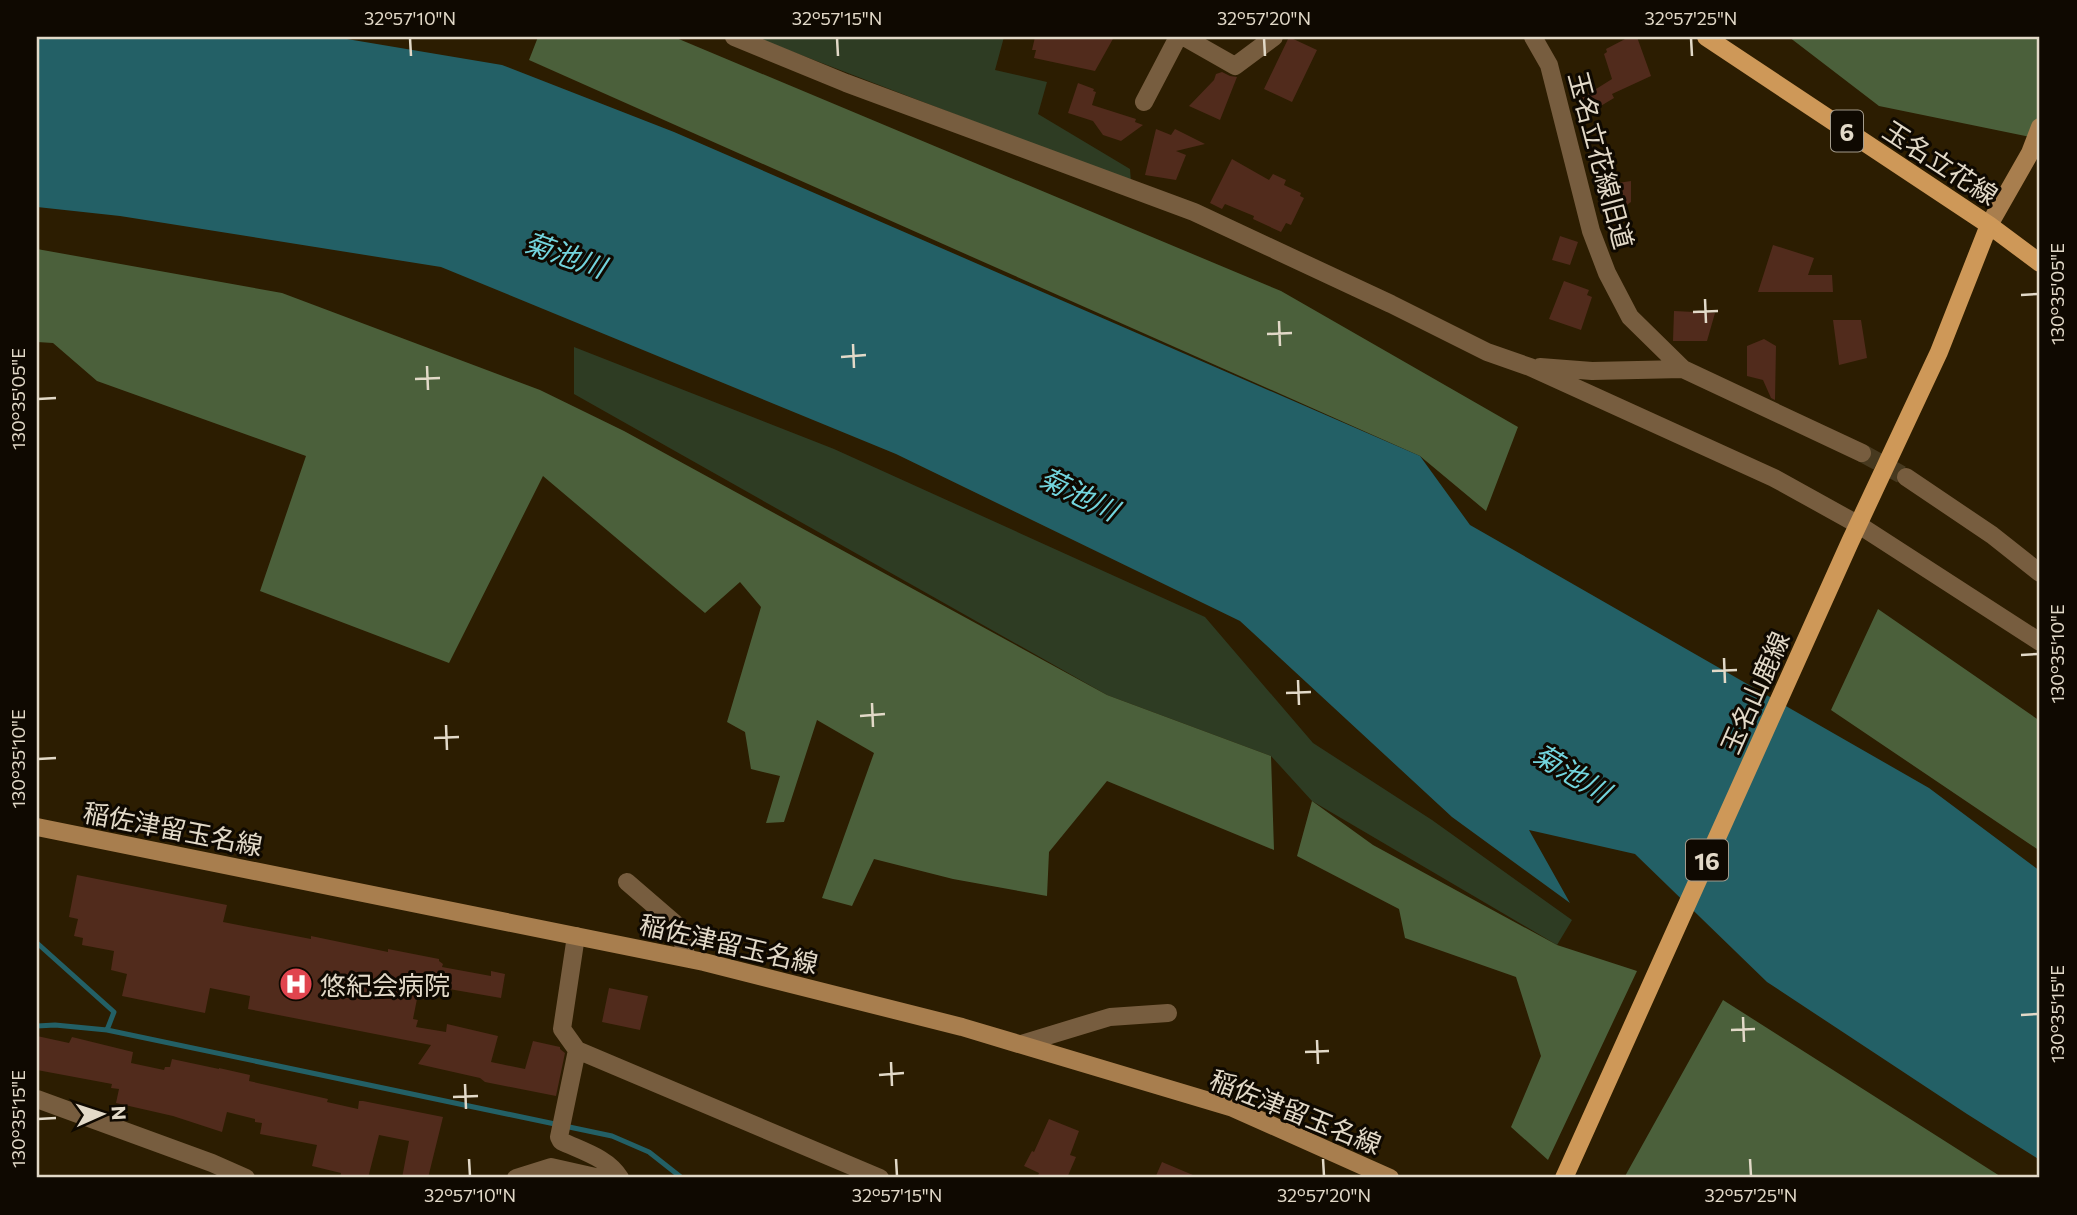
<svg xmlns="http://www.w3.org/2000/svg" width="2077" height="1215" viewBox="0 0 2077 1215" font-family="Commissioner,'Noto Sans JP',sans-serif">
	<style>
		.green { fill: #2e3c23 }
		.forest { fill: #4b603b }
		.water { fill: #236066 }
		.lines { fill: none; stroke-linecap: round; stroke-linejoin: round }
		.stream { stroke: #236066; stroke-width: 5 }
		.building { fill: #512b1c }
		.street-tunnel { stroke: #47391f; stroke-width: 18; stroke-dasharray: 18 9; stroke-linecap: butt }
		.street { stroke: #775d3f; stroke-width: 18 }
		.secondary { stroke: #a87e4e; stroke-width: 18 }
		.primary { stroke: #ce9858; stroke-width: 18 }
		.ticks { fill: none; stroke: #e2d9c8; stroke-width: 2.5 }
		.labels { text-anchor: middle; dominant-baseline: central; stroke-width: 6; stroke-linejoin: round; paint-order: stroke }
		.shield { fill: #0f0901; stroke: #a39b8c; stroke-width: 2 }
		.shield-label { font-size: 24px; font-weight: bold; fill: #e2d9c8 }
		.street-label { font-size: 26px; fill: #e2d9c8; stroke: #0f0901 }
		.poi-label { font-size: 26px; fill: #e2d9c8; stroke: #0f0901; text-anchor: start }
		.water-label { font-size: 28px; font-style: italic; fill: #73d4dd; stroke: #0f0901 }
		.neatline { fill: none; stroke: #e2d9c8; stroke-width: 2.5 }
		.ticks-label { font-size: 18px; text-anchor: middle; fill: #e2d9c8 }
	</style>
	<rect width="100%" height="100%" fill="#2c1d01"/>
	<!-- green -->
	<path class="green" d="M754,37h250l-9,33 52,12 -9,32 92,55 1,13z
		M574,347l260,102 371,168 108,126 119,77 140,100 -15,25 -245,-144 -41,-45 -164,-61 -533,-301z"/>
	<!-- forest -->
	<path class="forest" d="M538,37h136l607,254 237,136 -32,84 -66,-55 -891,-396z
		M1789,37h251v102l-161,-33z
		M37,249l245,44 258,97 84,41 483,264 164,61 3,94 -167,-69 -58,71 -2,44 -94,-17 -79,-20 -22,47 -30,-8 52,-145 -57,-33 -33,102 -18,1 14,-47 -29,-7 -6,-37 -18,-10 34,-115 -21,-25 -35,31 -162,-137 -94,187 -189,-72 46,-135 -209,-75 -44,-38 -16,-1z
		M1878,609l162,112v130l-209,-141z
		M1312,801l61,44 184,100 80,26 -89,189 -37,-33 30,-71 -25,-79 -111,-39 -6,-29 -102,-53z
		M1723,1000l280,178h-379z"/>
	<!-- water -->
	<path class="water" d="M37,37h298l167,28 172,67 746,324 50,69 459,263 111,83v289l-73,-46 -200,-132 -132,-128 -106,-24 41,73 -118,-86 -212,-196 -344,-167 -455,-187 -321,-51 -83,-9z"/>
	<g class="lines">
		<!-- stream -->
		<path class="stream" d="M37,943l77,69 -7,18 -52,-5 -18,1
			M107,1030l505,106 37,16 33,26"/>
	</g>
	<!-- building -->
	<path class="building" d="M1035,37h79l-19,34 -61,-13 2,-8h-4z
		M1289,37l28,13 -25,52 -28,-13z
		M1629,37h8l14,39 -39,18 2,4 -30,18 -7,-15 35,-22 -8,-25 3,-2 -1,-3z
		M1222,72l8,4 7,1 -17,43 -31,-14 25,-26 2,-6z
		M1078,83l16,6 -1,2 3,1 -4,13 44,14 -1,3 8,3 -22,16 -18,-6 -10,-14 -25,-8z
		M1156,129l15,6 4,-6 30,15 -29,7 10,4 -10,25 -31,-5z
		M1232,159l37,21 4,-6 13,6 -2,5 17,8 -1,3 4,2 -13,27 -5,-2 -5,9 -28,-13 1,-3 -29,-12 -3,5 -12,-6z
		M1631,181v21l-16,11 -1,-25 4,-5z
		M1560,236l18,6 -8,23 -18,-5z
		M1773,245l41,13 -6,17h24l1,17h-75z
		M1564,281l25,9 -2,5 5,2 -11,33 -32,-11z
		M1674,311l41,2 -8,28h-34z
		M1833,320h28l6,38 -28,7z
		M1764,339l12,7 -1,54 -4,-2 -8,-18 -16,-4v-30z
		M77,875l150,30 -4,17 88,17v-3l77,16v-3l51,10v2l4,3 -1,3 49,9v-5l14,3 -4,24 -81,-14 -7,35 5,1 -2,7 30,5 1,-8 51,12 -7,26 34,7 8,-28 27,6v2l5,4 -9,43 -71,-14 -5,-4 -62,-14 13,-19 -183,-36 2,-13 -40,-8 -5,25 -83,-17 5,-22 -16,-4 3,-19 -32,-6 1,-7 -9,-2 4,-17 -9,-2z
		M609,988l39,8 -8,34 -38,-8z
		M37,1036l32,7 3,-6 61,15 -2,11 33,7 1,-3h5l2,-8 47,10v-1l31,7 -1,6 79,18 -1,3 31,7 1,-8h4l80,16 -15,61h-26l7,-37 -30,-6 -11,43h-28l1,-5 -29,-7 5,-21 -57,-11 2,-11 -7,-1v-3l-28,-7 -5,20 -49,-16 -57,-13 3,-14 -8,-1 1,-4 -75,-14z
		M1049,1119l30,12 -9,24 6,2 -9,21h-30l2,-5 -15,-7 8,-15 2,1z
		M1162,1162l38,16h-45z"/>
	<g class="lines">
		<!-- street-tunnel -->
		<path class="street-tunnel" d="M1862,453l44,24"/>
		<!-- street -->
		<path class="street" d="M734,37l112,46 348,129 197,92 96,48 43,15 244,111 85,47 181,117
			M1184,37l51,29 39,-29
			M1533,37l16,28 42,166 16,42 23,44 53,52 179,84
			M1144,102l34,-65
			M1540,367l52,4 91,-2
			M1906,477l86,58 48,38
			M627,882l51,44 9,32
			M576,936l-14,93 15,21 303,128
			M1021,1044l89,-27 58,-4
			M577,1050l-18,87 2,4c21,10 47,17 59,37
			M37,1099l175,64 34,15
			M516,1178l35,-11 49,11"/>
		<!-- secondary -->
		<path class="secondary" d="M1989,225l41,-72 10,-26
			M37,827l667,135 258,65 271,81 157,70"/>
		<!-- primary -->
		<path class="primary" d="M1706,37l283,188 51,38
			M1564,1178l286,-636 89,-190 50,-127"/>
	</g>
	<!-- ticks -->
	<path class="ticks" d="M410,38l1,18M837,38l1,18M1264,38l1,18M1691,38l1,18M2021,295l17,-1M1705,299l1,24M1693,312l25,-1M1279,321l1,25M1267,334l25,-1M853,344l1,24M841,357l25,-2M427,366l1,24M415,379l25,-1M38,399l18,-1M2021,655l17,-1M1724,658l1,25M1712,671l25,-1M1298,680l1,25M1286,693l25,-1M872,703l1,24M860,716l25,-2M446,725l1,25M434,738l25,-1M38,759l18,-1M2021,1015l17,-1M1743,1017l1,25M1731,1030l24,-1M1317,1040l1,24M1305,1052l24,-1M891,1062l1,24M879,1075l25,-2M465,1084l1,25M453,1097l25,-1M38,1119l18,-1M469,1159l1,17M896,1159l1,17M1323,1159l1,17M1750,1159l1,17"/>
	<!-- icons -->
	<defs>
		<symbol id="hospital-disc" viewBox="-11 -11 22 22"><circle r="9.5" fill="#e0444e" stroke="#0f0901"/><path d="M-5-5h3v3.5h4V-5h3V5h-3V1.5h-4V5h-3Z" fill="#fff"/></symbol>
	</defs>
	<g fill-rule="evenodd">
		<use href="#hospital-disc" x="277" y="965" width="38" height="38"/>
	</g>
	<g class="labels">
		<!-- shield labels -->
		<g class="shield">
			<rect x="1831" y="110.5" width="32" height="41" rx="5"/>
			<rect x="1686" y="839.5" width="42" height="41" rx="5"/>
		</g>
		<g class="shield-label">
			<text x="1847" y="131">6</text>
			<text x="1707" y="860">16</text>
		</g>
		<!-- street labels -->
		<g class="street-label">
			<text transform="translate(1602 160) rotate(75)">玉名立花線旧道</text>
			<text transform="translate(1941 162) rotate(33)">玉名立花線</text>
			<text transform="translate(1754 692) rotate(-66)">玉名山鹿線</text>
			<text transform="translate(173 828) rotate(11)">稲佐津留玉名線</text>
			<text transform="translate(729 943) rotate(13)">稲佐津留玉名線</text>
			<text transform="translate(1296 1111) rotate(22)">稲佐津留玉名線</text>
		</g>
		<!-- poi labels -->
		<g class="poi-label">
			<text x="320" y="984">悠紀会病院</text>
		</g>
		<!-- water labels -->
		<g class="water-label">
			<text transform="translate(565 254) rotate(19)">菊池川</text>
			<text transform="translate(1079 493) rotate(26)">菊池川</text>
			<text transform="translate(1572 772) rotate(31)">菊池川</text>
		</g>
	</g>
	<!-- border -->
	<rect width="2077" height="1215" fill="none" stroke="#0f0901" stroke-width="77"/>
	<!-- north arrow -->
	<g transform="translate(102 1114) rotate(87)" stroke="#0f0901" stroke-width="5" paint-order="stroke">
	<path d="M0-5L12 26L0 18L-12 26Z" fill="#e2d9c8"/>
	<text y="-10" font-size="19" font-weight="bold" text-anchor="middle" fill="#e2d9c8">N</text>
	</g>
	<rect x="38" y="38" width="2000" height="1138" class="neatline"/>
	<g class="ticks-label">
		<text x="410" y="25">32°57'10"N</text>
		<text x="837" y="25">32°57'15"N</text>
		<text x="1264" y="25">32°57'20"N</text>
		<text x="1691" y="25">32°57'25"N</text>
		<text transform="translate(2058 294) rotate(-90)" y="6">130°35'05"E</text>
		<text transform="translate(19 399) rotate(-90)" y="6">130°35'05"E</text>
		<text transform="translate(2058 654) rotate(-90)" y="6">130°35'10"E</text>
		<text transform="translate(19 759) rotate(-90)" y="6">130°35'10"E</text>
		<text transform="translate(2058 1014) rotate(-90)" y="6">130°35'15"E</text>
		<text transform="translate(19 1119) rotate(-90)" y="6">130°35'15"E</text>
		<text x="470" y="1202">32°57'10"N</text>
		<text x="897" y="1202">32°57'15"N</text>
		<text x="1324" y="1202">32°57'20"N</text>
		<text x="1751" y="1202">32°57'25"N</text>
	</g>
</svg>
